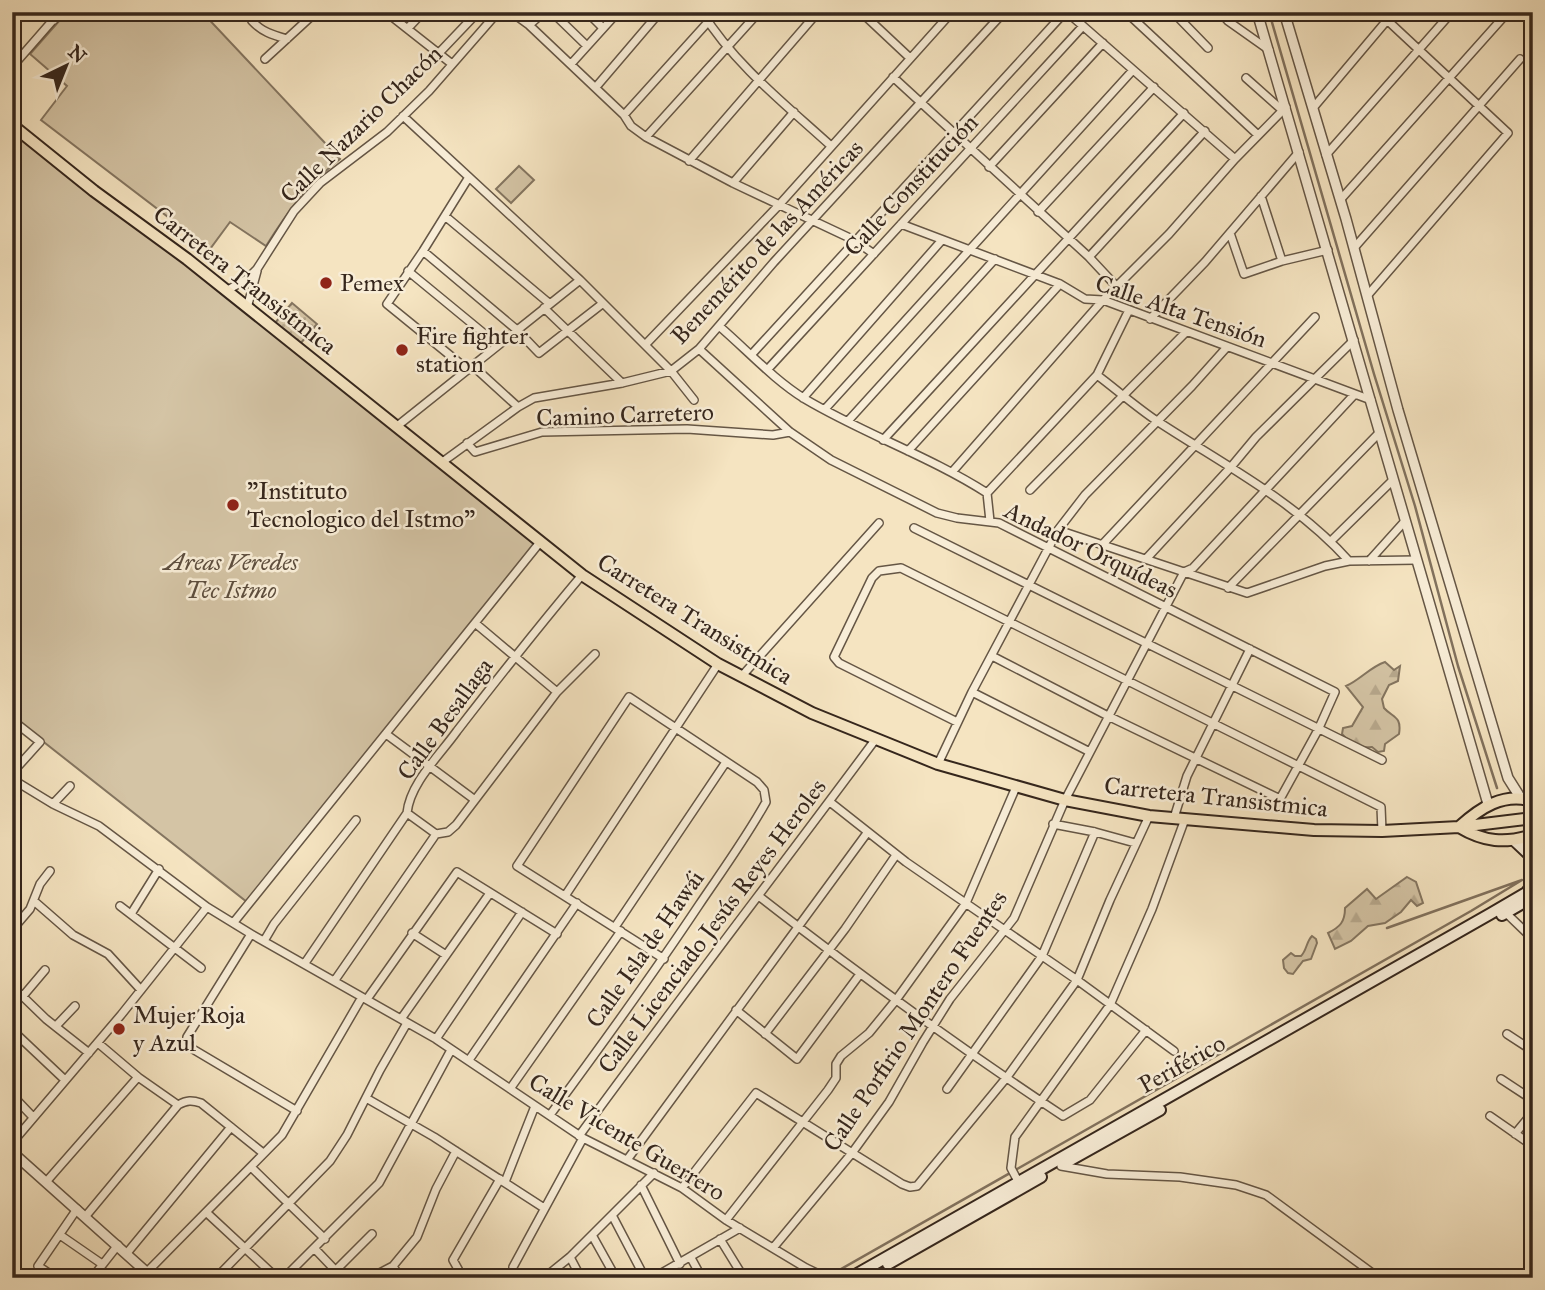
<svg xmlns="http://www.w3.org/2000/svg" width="1545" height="1290" viewBox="0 0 1545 1290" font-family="'IM FELL Great Primer',serif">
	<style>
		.grass { fill: url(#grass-dots); stroke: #847560; stroke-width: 2 }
		.forest { fill: url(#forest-firs); stroke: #847560; stroke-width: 2 }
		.park { fill: #d4c4a5; stroke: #847560; stroke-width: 2 }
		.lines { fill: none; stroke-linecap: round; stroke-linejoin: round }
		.stream { stroke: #81715d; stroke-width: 2.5 }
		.canal { stroke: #b4a389; stroke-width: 8 }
		.minor-casing { stroke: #655645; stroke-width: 10 }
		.tertiary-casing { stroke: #655645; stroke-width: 12 }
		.secondary-casing { stroke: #35261c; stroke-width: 14 }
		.primary-casing { stroke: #35261c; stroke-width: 14 }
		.minor { stroke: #f8edd7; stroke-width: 7 }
		.tertiary { stroke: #f8edd7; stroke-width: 9 }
		.secondary { stroke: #f8edd7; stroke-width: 10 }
		.primary { stroke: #f5e4c1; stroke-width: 10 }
		.poi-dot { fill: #8f2418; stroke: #f8edd7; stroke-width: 2.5 }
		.labels { text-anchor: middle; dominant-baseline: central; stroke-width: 5; stroke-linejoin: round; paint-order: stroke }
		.street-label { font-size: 24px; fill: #35261c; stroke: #f8edd7 }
		.poi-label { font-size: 24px; fill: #35261c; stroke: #f8edd7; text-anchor: start }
		.park-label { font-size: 24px; font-style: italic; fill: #5d4e3e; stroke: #f8edd7 }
	</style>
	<defs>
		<pattern id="grass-dots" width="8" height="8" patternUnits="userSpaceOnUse" patternTransform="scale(1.75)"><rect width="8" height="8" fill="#d4c4a5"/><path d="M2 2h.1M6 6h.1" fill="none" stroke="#b7a88d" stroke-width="1.8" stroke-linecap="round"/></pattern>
		<pattern id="forest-firs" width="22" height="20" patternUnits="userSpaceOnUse" patternTransform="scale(1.75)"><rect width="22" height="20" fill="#d4c4a5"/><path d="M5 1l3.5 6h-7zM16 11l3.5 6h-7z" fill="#b7a88d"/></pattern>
	</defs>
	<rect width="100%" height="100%" fill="#f5e4c1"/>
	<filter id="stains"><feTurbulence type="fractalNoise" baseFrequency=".00286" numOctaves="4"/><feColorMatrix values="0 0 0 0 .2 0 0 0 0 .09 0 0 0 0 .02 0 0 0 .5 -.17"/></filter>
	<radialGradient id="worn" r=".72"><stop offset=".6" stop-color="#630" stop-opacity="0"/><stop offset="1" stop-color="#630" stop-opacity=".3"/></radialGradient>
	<!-- grass -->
	<path class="grass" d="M292,303l25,21 -17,20 -25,-21z"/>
	<!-- forest -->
	<path class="forest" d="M1385,662l9,8 6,-4 -2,15 -9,4 -7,14 2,9c9,10 18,8 15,26l-14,10 -1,7 -6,1 -6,-5c-14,2 -22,-4 -30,-13l1,-6 9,-2 11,-19 -17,-21c14,-6 24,-19 39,-24z
		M1407,877l9,5 7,21 -6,3 -6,-6 -10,12 -16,11 -17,3 -17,15 -16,8 -7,-16c12,-6 17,-11 17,-25l22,-19 9,10z
		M1312,936l4,3 1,4 -6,16 -8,2 -10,13 -5,-1 -4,-5 -1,-8 8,-7 4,3h6c6,-6 5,-14 11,-20z"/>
	<!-- park -->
	<path class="park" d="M67,12h135l138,147c-33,26 -52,52 -74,87l-36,-24 -20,27 -169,-129 26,-34 -37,-32z
		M18,130l523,411 -294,361 -235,-185v-580z
		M519,166l15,14 -23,23 -15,-14z"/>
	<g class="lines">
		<!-- stream -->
		<path class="stream" d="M1269,12l105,362 41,132 43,160 39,122
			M827,1277l644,-366 51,-31 -135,48"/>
		<!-- canal -->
		<path class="canal" d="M1533,87v30"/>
		<defs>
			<path id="minor" d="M44,12l10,8
				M256,12l-4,9c10,11 21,14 35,18
				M386,12l66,52
				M511,12l18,13 95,90 7,11 15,11 87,46 121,57 20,14
				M552,12l35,34
				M587,12l16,16
				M702,12c32,52 84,93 129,134
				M861,12l49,46
				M1067,12l168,147
				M1126,12l132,123
				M1173,12l35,36
				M1220,12l8,9 41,29
				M1337,12l5,4 4,-4
				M1286,20l13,-8
				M529,25l15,-13
				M408,28l15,-16
				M439,53l39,-41
				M265,59l51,-47
				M571,64l47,-52
				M12,67l48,-55
				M893,77l196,180 28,30
				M1246,78l36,32
				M596,87l64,-75
				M1313,108l81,-96
				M624,115l84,-93
				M403,116l177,164 91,91 23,29
				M646,137l113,-125
				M1326,155l126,-143
				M689,161l129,-149
				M989,167l114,-124
				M733,183l61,-71
				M1261,196l21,65
				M1341,199l167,-187
				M1038,212l116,-125
				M445,216l105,88
				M901,224l159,60 25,15 18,1 268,100
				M1230,233l14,41 38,-13 46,-11
				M1354,248l166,-189
				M423,251l94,79 22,23 63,-49
				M1089,257l116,-126
				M408,271l90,74
				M226,291l21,-12 10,-10 37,-58 26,-28 67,-51 42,-41 69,-79
				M1367,296l141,-163 -121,-113
				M247,308l10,-37
				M544,308l78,75
				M1150,319l55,-57 94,-110
				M719,326c28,24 55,54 86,73 59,35 124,57 182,94l3,28
				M645,345l134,-140 173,-193
				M699,349l91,83 41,28 106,53 20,5 42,5 336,169 -17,38 -38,69 -172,-83 -116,-60
				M752,354l313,-342
				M473,366l45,41
				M768,369l315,-343
				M468,370l-81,-66 36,-53 46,-74
				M1097,375c20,15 39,32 60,46 67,44 138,80 192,140
				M803,398l139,-158
				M825,409l308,-339
				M848,421l147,-162
				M396,427l184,-147
				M883,440l301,-327
				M467,443l8,9 67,-20 145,-3 86,6 17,-3
				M908,451l152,-167
				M441,463l77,-56 16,-9 88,-15 49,-12 28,-22 75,-87 230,-250
				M953,471l150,-171 66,-66 66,-75 51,-52
				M1030,490l156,-158
				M987,493l110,-118 32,-65
				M914,528l468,232
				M1058,530l189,63 78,-27 24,-5 68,-1
				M1331,541l62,-61
				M1102,545l213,-228
				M1146,559l85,-92 25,-30 98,-97
				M1369,561l36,-40
				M1228,588l151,-155
				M475,623l82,69
				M741,677l138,-154
				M972,692l118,60
				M12,720l28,22 -28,31
				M957,722l-118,-59 -5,-6 38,-79 7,-7 22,-3 480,239 1,24
				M386,734l89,66
				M938,764l34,-72 86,-162 27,-35 107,-109 35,-39
				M12,779l41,25 46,22 108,81 44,27 185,105 147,99 99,50 44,32 80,48 21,10
				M830,802l76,60 171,118 97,71
				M53,804l17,-18
				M407,813l29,21 12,-2 8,-7 101,-133 38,-38
				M1174,818l13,-42 63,-127
				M1053,824l42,8 40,11
				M565,896l153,-232
				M760,897c98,77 199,150 303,219l27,-16 56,-70
				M34,901l39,34 35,19 33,36
				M120,906l81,62
				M1506,913l27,26
				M131,914l28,-45
				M234,922l307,-381
				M615,927l111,-165
				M12,930l18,-21 10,-25 10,-13
				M412,933l34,22
				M251,934l-64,103 4,11 106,63
				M264,941l10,-17 82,-104
				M305,963l102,-150c3,-30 33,-58 50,-82 41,-53 82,-105 125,-156
				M335,980l101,-146
				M12,986l34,33 43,34
				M23,996l22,-26
				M367,999l90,-127 100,62
				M736,1010l61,49 63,-85
				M401,1019l89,-126
				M56,1026l19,-20
				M12,1030l53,50
				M765,1034l80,-105 51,-74
				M1507,1034l26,17
				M436,1039l86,-127
				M98,1043l40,34 40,28
				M469,1060l108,-157
				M1501,1079l32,21
				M510,1089l111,-158
				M947,1089l95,-133 53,-124
				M12,1095l20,21
				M366,1098l68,39 110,71
				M550,1115c51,-69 101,-138 149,-210 23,-34 47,-67 67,-103l-2,-12 -7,-8 -128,-85 -112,169 147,93
				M1490,1116l43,30
				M1515,1134l18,-22
				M579,1136c97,-133 198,-264 296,-396
				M12,1143l109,-128 86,-108
				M627,1160l240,-327
				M1061,1166l46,8 73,3 56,8 30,10 113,83
				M251,1167l74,72
				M46,1182l92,-105
				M505,1182l30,-76
				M1019,1183l-8,-15 4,-31 95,-132 42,-96 33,-90
				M641,1185l39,79
				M682,1188l74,-95 146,91 8,3 7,-1 90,-109 70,-97 33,-80 39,-84
				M207,1213l70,65
				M612,1215l33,63
				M85,1217l93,-112c9,-5 14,-5 23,-2l62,50
				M726,1220l102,-130 8,-12v-14l5,-8 28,-23 27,-33 70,-97 50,-116
				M60,1235l42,29
				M592,1235l24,43
				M720,1239l24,39
				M773,1248l79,-95 37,-51 34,-60 27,-43 64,-81 51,-118 119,-228 9,-4 160,-172
				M315,1249l21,22
				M127,1253l104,-126
				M570,1257l11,21
				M691,1258l11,20
				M393,1266l24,-29 19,-48 20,-38
				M513,1267l70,-129
				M147,1272l135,-137 80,-138
				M56,1278l-18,-12 39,-57
				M92,1278l26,-33
				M216,1278l114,-117 17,-26 33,-65 27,-47
				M284,1278l95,-95 72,-133
				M328,1278l44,-44
				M370,1278l23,-12 7,12
				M463,1278l-10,-18 47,-81
				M544,1278l26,-21 84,-84
				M653,1278l87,-50
				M789,1278l17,-10"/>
			<path id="tertiary" d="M1257,12l231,792
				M1284,12l62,207 52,191 110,368 12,19
				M12,1152l141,126"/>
			<path id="secondary" d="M1515,841l18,17
				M1502,915l31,-18
				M1067,1162l93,-52
				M888,1264l153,-87
				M850,1278l640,-364 36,-21 7,-8"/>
			<path id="primary" d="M12,125l82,66 93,68 395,316 136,89 94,49 126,51 127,36 84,16 165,14 68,1 77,-4 74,-9
				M1533,801c-30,-9 -53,7 -74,26 25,15 46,17 74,8"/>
		</defs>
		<!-- minor casing -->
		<use href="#minor" class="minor-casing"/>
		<!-- tertiary casing -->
		<use href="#tertiary" class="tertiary-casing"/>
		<!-- secondary casing -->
		<use href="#secondary" class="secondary-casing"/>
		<!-- primary casing -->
		<use href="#primary" class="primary-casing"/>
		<!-- minor -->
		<use href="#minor" class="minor"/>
		<!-- tertiary -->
		<use href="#tertiary" class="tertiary"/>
		<!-- secondary -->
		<use href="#secondary" class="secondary"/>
		<!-- primary -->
		<use href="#primary" class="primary"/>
	</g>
	<!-- markers -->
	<g class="poi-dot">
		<circle cx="326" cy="283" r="7"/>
		<circle cx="402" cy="350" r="7"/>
		<circle cx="233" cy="505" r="7"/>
		<circle cx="119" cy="1029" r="7"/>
	</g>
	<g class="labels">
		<!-- street labels -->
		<g class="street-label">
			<text transform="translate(361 124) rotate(-44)">Calle Nazario Chacón</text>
			<text transform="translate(911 185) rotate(-47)">Calle Constitución</text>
			<text transform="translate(767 242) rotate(-47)">Benemérito de las Américas</text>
			<text transform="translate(245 280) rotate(38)">Carretera Transistmica</text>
			<text transform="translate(1181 311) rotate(19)">Calle Alta Tensión</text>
			<text transform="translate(625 415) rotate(-2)">Camino Carretero</text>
			<text transform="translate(1091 550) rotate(26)">Andador Orquídeas</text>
			<text transform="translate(695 619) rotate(32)">Carretera Transistmica</text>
			<text transform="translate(445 719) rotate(-54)">Calle Besallaga</text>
			<text transform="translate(1216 797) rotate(6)">Carretera Transistmica</text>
			<text transform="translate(712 926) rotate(-53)">Calle Licenciado Jesús Reyes Heroles</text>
			<text transform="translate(645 949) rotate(-55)">Calle Isla de Hawái</text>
			<text transform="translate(915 1021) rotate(-56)">Calle Porfirio Montero Fuentes</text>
			<text transform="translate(1182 1064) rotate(-29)">Periférico</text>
			<text transform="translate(627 1137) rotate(31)">Calle Vicente Guerrero</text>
		</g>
		<!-- poi labels -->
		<g class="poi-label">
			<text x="340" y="283">Pemex</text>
			<text x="416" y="336">Fire fighter<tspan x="416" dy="28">station</tspan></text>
			<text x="247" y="491">"Instituto<tspan x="247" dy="28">Tecnologico del Istmo"</tspan></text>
			<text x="133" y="1015">Mujer Roja<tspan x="133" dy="28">y Azul</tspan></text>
		</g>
		<!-- park labels -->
		<g class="park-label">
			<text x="231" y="562">Areas Veredes<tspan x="231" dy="28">Tec Istmo</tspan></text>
		</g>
	</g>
	<!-- margin -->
	<rect width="1545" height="1290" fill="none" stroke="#f5e4c1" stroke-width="42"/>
	<rect x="14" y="14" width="1517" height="1262" fill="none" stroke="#35261c" stroke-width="3.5"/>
	<rect x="21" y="21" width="1503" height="1248" fill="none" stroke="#35261c" stroke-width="2"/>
	<!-- north arrow -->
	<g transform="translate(66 66) rotate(43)" stroke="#f8edd7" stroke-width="5" paint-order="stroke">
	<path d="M0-5L12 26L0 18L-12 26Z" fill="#35261c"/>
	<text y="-10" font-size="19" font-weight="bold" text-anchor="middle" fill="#35261c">N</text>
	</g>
	<rect width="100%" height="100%" filter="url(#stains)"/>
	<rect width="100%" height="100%" fill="url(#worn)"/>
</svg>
